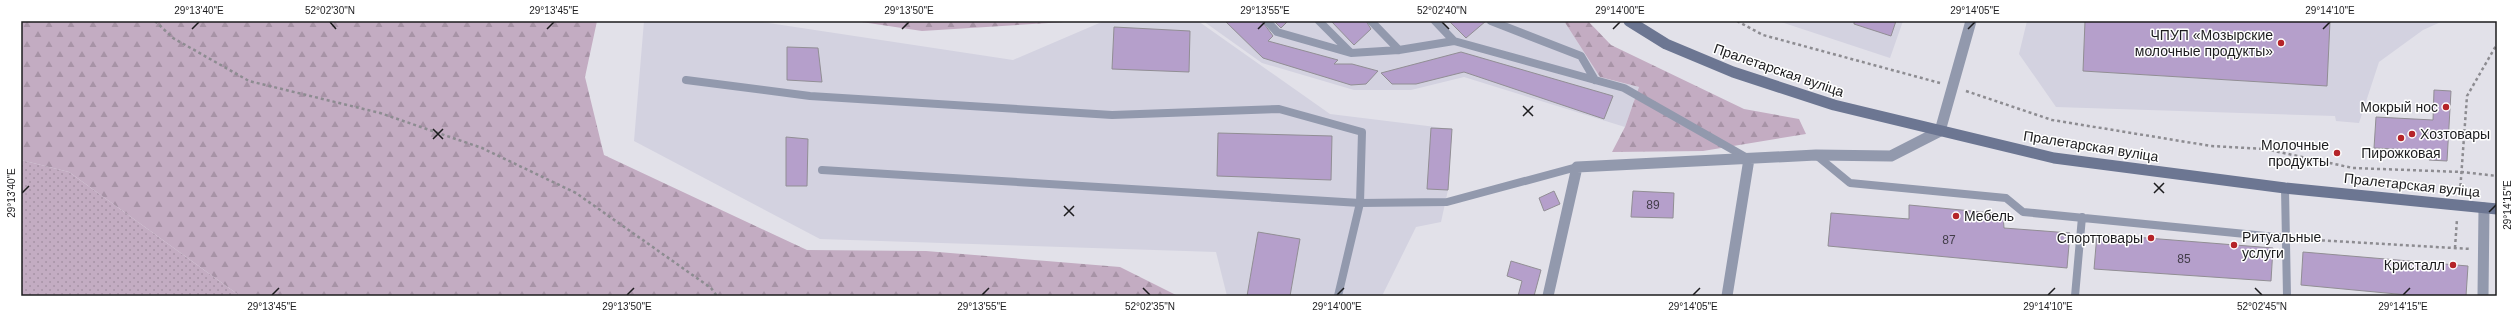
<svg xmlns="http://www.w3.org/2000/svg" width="2518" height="317" viewBox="0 0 2518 317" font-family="Helvetica,sans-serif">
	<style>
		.built { fill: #d3d2e0 }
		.green { fill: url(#green-dots) }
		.forest { fill: url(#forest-firs) }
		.building { fill: #b59fcb; stroke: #918e94 }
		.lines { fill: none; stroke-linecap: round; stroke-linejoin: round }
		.path { stroke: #8d8c91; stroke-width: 2.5; stroke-dasharray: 3 3; stroke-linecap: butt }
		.service { stroke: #9299ad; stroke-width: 8 }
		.minor { stroke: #9299ad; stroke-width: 11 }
		.secondary { stroke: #6c7692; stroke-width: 11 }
		.ticks { fill: none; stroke: #1c1c1e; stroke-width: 1.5 }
		.poi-dot { fill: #b52429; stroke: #fff; stroke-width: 1.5 }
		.labels { text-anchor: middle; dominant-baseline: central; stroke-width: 3; stroke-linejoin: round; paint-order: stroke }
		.number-label { font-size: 12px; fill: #423d49 }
		.poi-label { font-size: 14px; fill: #1c1c1e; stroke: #fff; text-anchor: end }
		.street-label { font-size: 14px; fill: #1c1c1e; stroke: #fff }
		.neatline { fill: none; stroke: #1c1c1e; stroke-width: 1.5 }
		.ticks-label { font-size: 10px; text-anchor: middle; fill: #1c1c1e }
	</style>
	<defs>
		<pattern id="green-dots" width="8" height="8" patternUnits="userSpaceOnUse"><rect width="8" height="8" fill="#c3acc2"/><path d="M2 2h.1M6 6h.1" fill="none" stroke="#a793a6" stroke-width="1.8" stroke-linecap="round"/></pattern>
		<pattern id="forest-firs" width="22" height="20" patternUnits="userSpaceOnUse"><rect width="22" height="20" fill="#c3acc2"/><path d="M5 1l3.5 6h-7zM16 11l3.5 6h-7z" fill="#a793a6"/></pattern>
	</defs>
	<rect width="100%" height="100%" fill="#e2e1e9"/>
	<!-- built -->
	<path class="built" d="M644,21h112l257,39 91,-39h94l132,93 122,15 -4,61 -7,32 -25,5 -34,69h-155l-11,-44 -396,-13 -186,-98z
		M1203,21h361l36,56 39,10 -14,40 -161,-50 -53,13h-57l-92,-27z
		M1778,21h125l-13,37z
		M2027,21h416l-20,9 -44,32 -20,61 -23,-2 -1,-5 -279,-9 -37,-53z"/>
	<!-- green -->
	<path class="green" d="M21,160l48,12 171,124h-219z"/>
	<!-- forest -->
	<path class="forest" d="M21,21h576l-12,56 19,78 203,95 119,1 194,16 58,29h-938l-171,-124 -48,-12z
		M855,21h226l-159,10z
		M1564,21h24l23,24 133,64 55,10 7,15 -103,17 -91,1 13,-25 14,-40 -39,-10z"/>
	<!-- building -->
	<path class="building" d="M1225,21h37l11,15 -5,5 70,19 -4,4h18l26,7 -12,13 -15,1 -88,-27z
		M1274,21h14l-7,7z
		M1331,21h35l5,8 -17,16z
		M1449,21h37l-20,17z
		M1854,21h42l-5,15 -37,-12z
		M2085,21h245l-3,65 -244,-15z
		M1114,27l76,4 -1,41 -77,-3z
		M787,47l31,1 4,34 -35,-2z
		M1461,52l152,44 -9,23 -140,-47 -48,12h-24l-11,-11z
		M2434,90l17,1 -4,70 -18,-1 1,-9 -56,-3 2,-31 57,3z
		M1431,128l21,1 -4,61 -21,-1z
		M1218,133l114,3 -1,44 -114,-4z
		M786,137l22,2 -1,47h-21z
		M1554,191l6,13 -16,7 -5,-13z
		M1633,191l41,2 -1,25 -42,-1z
		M1909,205l94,9 1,14 66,5 -3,35 -239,-22 3,-33 78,6z
		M1258,232l42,7 -10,57h-43z
		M2097,234l176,14 -2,33 -177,-12z
		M2303,252l165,14 -2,30h-48l-117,-11z
		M1511,261l30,9 -7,26h-16l4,-15 -15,-5z"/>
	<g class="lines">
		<!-- path -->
		<path class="path" d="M155,21l18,17 76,43 131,32 102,35 94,45 135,95 6,8
			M1737,21l26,14 177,48
			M1966,91l86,29 159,26 54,3 88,19 109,4 35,4
			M2460,192l7,-96 30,-52
			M2298,239l173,10
			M2455,248l2,-29"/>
		<!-- service -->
		<path class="service" d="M1267,21l10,11 74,21 48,-3 55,-9 141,39 29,8 125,71
			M1319,21l31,31
			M1371,21l28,29
			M1435,21l19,20
			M1491,21l90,35 14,24
			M686,80l124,16 302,19 167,-6 83,23 -2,71 -538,-33
			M1816,155l34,28 156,15 17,14 263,26
			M2285,188l2,108
			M1338,296l22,-93 87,-1 130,-35
			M2075,296l7,-79"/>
		<!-- minor -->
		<path class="minor" d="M1548,296l29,-129 239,-12 75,1 49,-25 31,-110
			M1727,296l22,-137
			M2483,296l1,-88"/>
		<!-- secondary -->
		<path class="secondary" d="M1629,21l37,23 67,28 101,33 220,53 231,30 212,21"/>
	</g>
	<!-- ticks -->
	<path class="ticks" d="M330,22l6,7M1442,22l7,7M192,29l7,-7M547,29l7,-7M902,29l7,-7M1258,29l7,-7M1613,29l7,-7M1968,29l7,-7M2323,29l7,-7M1523,106l10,10M1523,116l10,-10M433,129l10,10M433,139l10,-10M2154,183l10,10M22,193l7,-7M2154,193l10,-10M1064,206l10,10M2489,212l7,-7M1064,216l10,-10M1143,288l7,7M2255,288l7,7M272,295l7,-7M627,295l7,-7M982,295l7,-7M1337,295l7,-7M1693,295l7,-7M2048,295l7,-7M2403,295l7,-7"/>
	<!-- markers -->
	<g class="poi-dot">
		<circle cx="2281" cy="43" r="4"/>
		<circle cx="2446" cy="107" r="4"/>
		<circle cx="2412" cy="134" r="4"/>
		<circle cx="2401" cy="138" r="4"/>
		<circle cx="2337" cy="153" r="4"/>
		<circle cx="1956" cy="216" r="4"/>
		<circle cx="2151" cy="238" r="4"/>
		<circle cx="2234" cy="245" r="4"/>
		<circle cx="2453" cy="265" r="4"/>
	</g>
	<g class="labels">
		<!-- number labels -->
		<g class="number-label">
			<text x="1653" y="205">89</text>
			<text x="1949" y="240">87</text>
			<text x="2184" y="259">85</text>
		</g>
		<!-- poi labels -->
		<g class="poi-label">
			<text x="2273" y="35">ЧПУП «Мозырские<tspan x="2273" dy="16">молочные продукты»</tspan></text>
			<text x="2438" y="107">Мокрый нос</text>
			<text x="2420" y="134" text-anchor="start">Хозтовары</text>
			<text x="2329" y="145">Молочные<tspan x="2329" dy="16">продукты</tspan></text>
			<text x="2401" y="153" text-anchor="middle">Пирожковая</text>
			<text x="1964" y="216" text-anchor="start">Мебель</text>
			<text x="2242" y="237" text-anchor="start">Ритуальные<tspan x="2242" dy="16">услуги</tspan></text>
			<text x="2143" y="238">Спорттовары</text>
			<text x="2445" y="265">Кристалл</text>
		</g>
		<!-- street labels -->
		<g class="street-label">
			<text transform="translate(1779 70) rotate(19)">Пралетарская вуліца</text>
			<text transform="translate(2091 146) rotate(9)">Пралетарская вуліца</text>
			<text transform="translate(2412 185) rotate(6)">Пралетарская вуліца</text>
		</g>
	</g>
	<!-- border -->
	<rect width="2518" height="317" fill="none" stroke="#ffffff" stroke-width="44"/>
	<rect x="22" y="22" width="2474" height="273" class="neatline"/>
	<g class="ticks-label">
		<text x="199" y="14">29°13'40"E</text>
		<text x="330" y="14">52°02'30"N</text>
		<text x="554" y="14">29°13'45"E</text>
		<text x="909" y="14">29°13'50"E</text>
		<text x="1265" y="14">29°13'55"E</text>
		<text x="1442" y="14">52°02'40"N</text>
		<text x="1620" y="14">29°14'00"E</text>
		<text x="1975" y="14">29°14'05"E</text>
		<text x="2330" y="14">29°14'10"E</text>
		<text transform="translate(11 193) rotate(-90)" y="4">29°13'40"E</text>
		<text transform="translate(2507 205) rotate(-90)" y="4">29°14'15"E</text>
		<text x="272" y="310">29°13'45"E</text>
		<text x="627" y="310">29°13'50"E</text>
		<text x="982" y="310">29°13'55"E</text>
		<text x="1150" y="310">52°02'35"N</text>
		<text x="1337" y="310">29°14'00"E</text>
		<text x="1693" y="310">29°14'05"E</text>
		<text x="2048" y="310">29°14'10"E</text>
		<text x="2262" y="310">52°02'45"N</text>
		<text x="2403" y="310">29°14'15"E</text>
	</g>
</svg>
